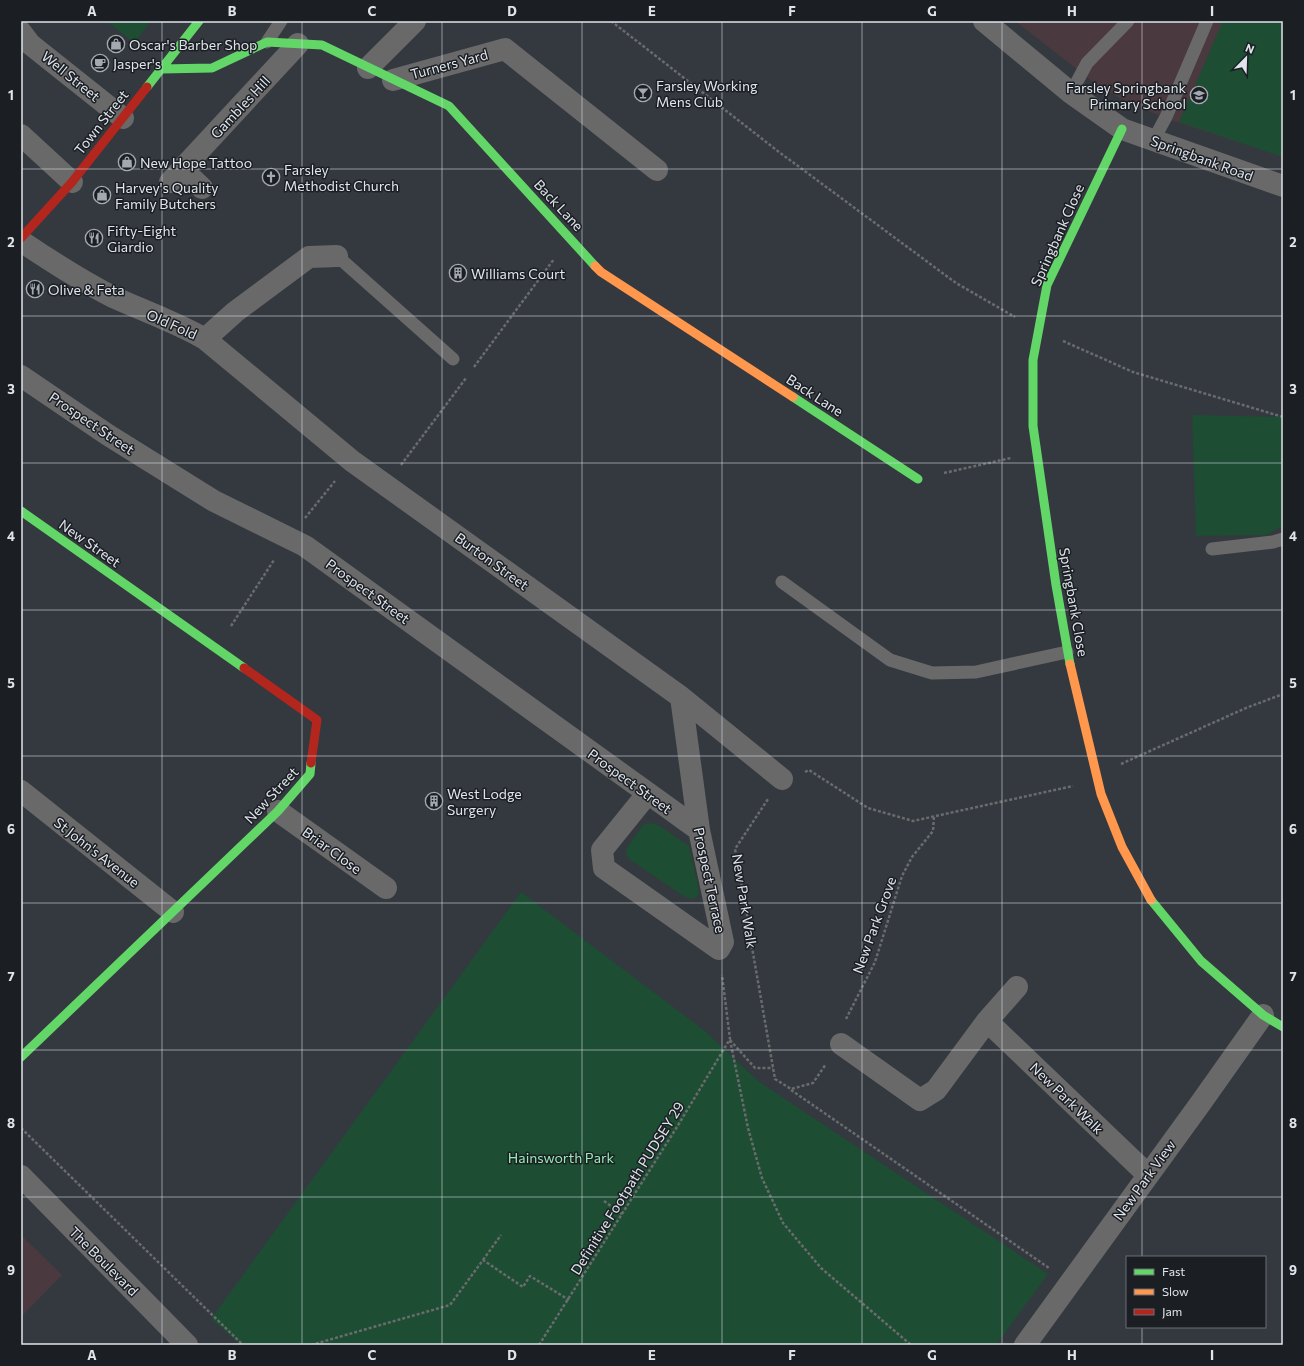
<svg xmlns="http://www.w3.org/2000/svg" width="1304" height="1366" viewBox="0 0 1304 1366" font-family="Commissioner,sans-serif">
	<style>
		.education { fill: #4a393f }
		.green { fill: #1d4d32 }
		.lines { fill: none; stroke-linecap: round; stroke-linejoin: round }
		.path { stroke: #6a6b6d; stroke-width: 2.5; stroke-dasharray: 3 2; stroke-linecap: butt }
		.lane { stroke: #6a696a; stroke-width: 13 }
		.street { stroke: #6a696a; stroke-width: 22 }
		.fast { stroke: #63d668; stroke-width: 9 }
		.slow { stroke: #ff974d; stroke-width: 9 }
		.jam { stroke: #b3261e; stroke-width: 9 }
		.grid { fill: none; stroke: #e0e5ec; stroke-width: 1; stroke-opacity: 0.55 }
		.labels { text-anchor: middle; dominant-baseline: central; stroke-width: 3; stroke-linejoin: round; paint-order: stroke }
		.poi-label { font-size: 14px; fill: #e0e5ec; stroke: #1b1f24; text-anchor: start }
		.street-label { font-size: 14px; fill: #e0e5ec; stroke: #1b1f24 }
		.park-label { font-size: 14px; fill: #97eab3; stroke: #1b1f24 }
		.neatline { fill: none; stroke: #e0e5ec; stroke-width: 1.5 }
		.grid-label { font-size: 13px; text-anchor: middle; font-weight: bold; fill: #e0e5ec }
	</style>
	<rect width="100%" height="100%" fill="#34393f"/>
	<!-- education -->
	<path class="education" d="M1015,21h268v136l-118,-39 -37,-16 -27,-14z
		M21,1235l41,40 -41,42z"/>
	<!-- green -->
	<path class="green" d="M107,21h44l-17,22z
		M1223,21h60v136l-104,-35z
		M1192,415l91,2v109l-17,9 -70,1z
		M650,823l8,2 31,21 10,44 -1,6 -6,3 -7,-2 -56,-38 -3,-5v-5l17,-24z
		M521,892l184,139 53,50 290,193 -52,71h-755l-30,-26z"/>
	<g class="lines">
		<!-- path -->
		<path class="path" d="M611,21l168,131 177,131 59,34
			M1063,341l70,31 150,45
			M474,367l80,-108
			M401,465l65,-87
			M944,473l67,-15
			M305,518l30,-37
			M231,626l43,-66
			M1121,764l125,-56 37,-14
			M805,772l4,-2 59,38 45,13 160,-35
			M750,931l-15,-82 33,-50
			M750,936l25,143 16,10 22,-6 13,-19
			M846,1019l29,-57 27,-86 10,-19 21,-26 1,-15
			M730,1040l18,88 14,50 21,45 38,45 90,77
			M730,1040l25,28h18
			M791,1090l258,178
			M21,1128l222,217
			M604,1201l18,13
			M483,1260l18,-25
			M311,1345l139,-40 33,-45 40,27 7,-11 39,24
			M539,1345l138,-218 53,-88 -8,-64"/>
		<!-- lane -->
		<path class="lane" d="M267,42l14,-21
			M1071,93l16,-30 41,-42
			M1153,141l13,-24 41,-96
			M337,256l116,103
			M1212,549l61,-7 10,-3
			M782,582l108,78 42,13 44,-1 91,-20"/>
		<!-- street -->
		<path class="street" d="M984,21l87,72 51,36 161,57
			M21,32l9,12 93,74
			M368,68l47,-47
			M393,80l112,-31 152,121
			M21,135l51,47
			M182,169l20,19
			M170,182l128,-138
			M21,241c31,21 59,39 92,56 31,14 63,25 92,42l30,-27 74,-55 28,-1
			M205,339l147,122 329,236 101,82
			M21,376l87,59 106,66 91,45 394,284
			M21,791l152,121
			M648,793l-46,57 2,18 115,81 4,-7 -24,-112 -18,-133
			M278,811l108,77
			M987,1021l161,154
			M841,1044l79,56 16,-10 51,-69 30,-34
			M21,1176l166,169
			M1025,1345l175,-241 63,-89"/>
		<!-- fast -->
		<path class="fast" d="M161,69l51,-1 55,-26 55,3 127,61 146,160
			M147,87l52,-66
			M793,397l125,82
			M21,511l223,157
			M1070,664l-14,-79 -23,-159v-66l14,-75 75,-156
			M1151,900l50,61 62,54 20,12
			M21,1057l257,-246 32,-37 1,-11"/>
		<!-- slow -->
		<path class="slow" d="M595,266l6,6 192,125
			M1070,664l31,130 21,53 29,53"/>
		<!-- jam -->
		<path class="jam" d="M21,238l51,-56 75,-95
			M244,668l73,52 -6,43"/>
	</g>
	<!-- grid -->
	<path class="grid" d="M162,21v1324M302,21v1324M442,21v1324M582,21v1324M722,21v1324M862,21v1324M1002,21v1324M1142,21v1236M21,169h1262M21,316h1262M21,463h1262M21,610h1262M21,756h1262M21,903h1262M21,1050h1262M21,1197h1262M1142,1327v18"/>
	<!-- icons -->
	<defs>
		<symbol id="shop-ring" viewBox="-11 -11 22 22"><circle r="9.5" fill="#1b1f24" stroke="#a4a9af" stroke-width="1.5"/><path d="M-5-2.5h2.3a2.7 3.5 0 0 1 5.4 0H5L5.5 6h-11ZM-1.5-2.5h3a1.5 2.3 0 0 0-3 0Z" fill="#a4a9af"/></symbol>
		<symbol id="cafe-ring" viewBox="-11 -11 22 22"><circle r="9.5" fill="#1b1f24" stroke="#a4a9af" stroke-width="1.5"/><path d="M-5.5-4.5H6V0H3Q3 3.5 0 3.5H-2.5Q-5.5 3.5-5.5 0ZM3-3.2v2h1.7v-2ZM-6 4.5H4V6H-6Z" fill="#a4a9af"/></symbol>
		<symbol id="bar-ring" viewBox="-11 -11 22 22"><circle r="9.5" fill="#1b1f24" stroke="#a4a9af" stroke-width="1.5"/><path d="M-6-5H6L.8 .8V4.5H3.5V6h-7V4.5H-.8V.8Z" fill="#a4a9af"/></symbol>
		<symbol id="school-ring" viewBox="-11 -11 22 22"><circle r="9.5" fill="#1b1f24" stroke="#a4a9af" stroke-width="1.5"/><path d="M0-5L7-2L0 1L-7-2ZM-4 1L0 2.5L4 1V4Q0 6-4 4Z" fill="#a4a9af"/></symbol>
		<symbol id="church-ring" viewBox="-11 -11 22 22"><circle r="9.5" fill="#1b1f24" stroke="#a4a9af" stroke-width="1.5"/><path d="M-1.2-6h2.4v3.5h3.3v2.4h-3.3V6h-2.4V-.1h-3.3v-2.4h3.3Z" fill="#a4a9af"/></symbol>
		<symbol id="restaurant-ring" viewBox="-11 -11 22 22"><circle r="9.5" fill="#1b1f24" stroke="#a4a9af" stroke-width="1.5"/><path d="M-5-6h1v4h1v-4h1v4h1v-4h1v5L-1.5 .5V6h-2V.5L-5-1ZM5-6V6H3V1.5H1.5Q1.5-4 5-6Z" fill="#a4a9af"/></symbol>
		<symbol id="building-ring" viewBox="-11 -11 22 22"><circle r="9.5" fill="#1b1f24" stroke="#a4a9af" stroke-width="1.5"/><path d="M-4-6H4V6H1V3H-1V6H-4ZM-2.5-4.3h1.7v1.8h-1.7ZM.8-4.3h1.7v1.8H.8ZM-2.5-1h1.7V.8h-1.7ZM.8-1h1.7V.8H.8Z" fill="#a4a9af"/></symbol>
	</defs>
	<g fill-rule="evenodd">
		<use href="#shop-ring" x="106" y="34" width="20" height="20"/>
		<use href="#cafe-ring" x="90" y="53" width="20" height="20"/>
		<use href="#bar-ring" x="633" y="83" width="20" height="20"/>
		<use href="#school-ring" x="1189" y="85" width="20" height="20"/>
		<use href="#shop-ring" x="117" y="152" width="20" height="20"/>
		<use href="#church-ring" x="261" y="167" width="20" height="20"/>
		<use href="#shop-ring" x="92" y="185" width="20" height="20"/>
		<use href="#restaurant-ring" x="84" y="228" width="20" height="20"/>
		<use href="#building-ring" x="448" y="263" width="20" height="20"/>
		<use href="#restaurant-ring" x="25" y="279" width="20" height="20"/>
		<use href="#building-ring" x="424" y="791" width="20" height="20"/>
	</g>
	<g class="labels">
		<!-- poi labels -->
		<g class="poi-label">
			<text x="129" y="44">Oscar's Barber Shop</text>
			<text x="113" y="63">Jasper's</text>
			<text x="656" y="85">Farsley Working<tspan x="656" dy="16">Mens Club</tspan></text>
			<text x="1186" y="87" text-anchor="end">Farsley Springbank<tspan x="1186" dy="16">Primary School</tspan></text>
			<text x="140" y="162">New Hope Tattoo</text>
			<text x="284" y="169">Farsley<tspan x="284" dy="16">Methodist Church</tspan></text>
			<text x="115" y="187">Harvey's Quality<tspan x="115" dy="16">Family Butchers</tspan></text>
			<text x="107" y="230">Fifty-Eight<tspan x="107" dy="16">Giardio</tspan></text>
			<text x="471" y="273">Williams Court</text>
			<text x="48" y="289">Olive &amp; Feta</text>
			<text x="447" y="793">West Lodge<tspan x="447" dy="16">Surgery</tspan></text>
		</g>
		<!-- street labels -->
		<g class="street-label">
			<text transform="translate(449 64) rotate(-15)">Turners Yard</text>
			<text transform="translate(71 76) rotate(39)">Well Street</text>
			<text transform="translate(240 107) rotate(-47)">Gambles Hill</text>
			<text transform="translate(101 122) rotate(-52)">Town Street</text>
			<text transform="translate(1202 158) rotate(20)">Springbank Road</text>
			<text transform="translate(559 205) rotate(47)">Back Lane</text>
			<text transform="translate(1057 235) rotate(-66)">Springbank Close</text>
			<text transform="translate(172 324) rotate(24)">Old Fold</text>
			<text transform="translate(815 395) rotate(33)">Back Lane</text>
			<text transform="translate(92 423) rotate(34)">Prospect Street</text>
			<text transform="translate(90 543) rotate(35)">New Street</text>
			<text transform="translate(492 561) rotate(36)">Burton Street</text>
			<text transform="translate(368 591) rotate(36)">Prospect Street</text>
			<text transform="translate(1074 602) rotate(80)">Springbank Close</text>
			<text transform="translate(630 781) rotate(36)">Prospect Street</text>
			<text transform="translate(271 795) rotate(-47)">New Street</text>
			<text transform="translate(332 850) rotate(36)">Briar Close</text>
			<text transform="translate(97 852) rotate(38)">St John's Avenue</text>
			<text transform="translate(710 880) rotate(78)">Prospect Terrace</text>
			<text transform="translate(745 901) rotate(81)">New Park Walk</text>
			<text transform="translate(874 925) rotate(-70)">New Park Grove</text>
			<text transform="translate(1067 1098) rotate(44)">New Park Walk</text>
			<text transform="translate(1144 1180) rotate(-54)">New Park View</text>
			<text transform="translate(627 1188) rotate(-58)">Definitive Footpath PUDSEY 29</text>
			<text transform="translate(104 1261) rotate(45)">The Boulevard</text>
		</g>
		<!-- park labels -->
		<g class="park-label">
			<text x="561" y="1157">Hainsworth Park</text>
		</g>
	</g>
	<!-- border -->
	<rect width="1304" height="1366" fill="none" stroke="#1b1f24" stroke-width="44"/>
	<!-- legend -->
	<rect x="1126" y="1256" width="140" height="72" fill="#1b1f24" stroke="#6a6e74"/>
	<rect x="1134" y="1269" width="20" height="6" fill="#63d668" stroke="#6a6e74"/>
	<text x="1162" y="1276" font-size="12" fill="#e0e5ec">Fast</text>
	<rect x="1134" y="1289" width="20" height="6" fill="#ff974d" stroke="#6a6e74"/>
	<text x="1162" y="1296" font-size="12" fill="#e0e5ec">Slow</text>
	<rect x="1134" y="1309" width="20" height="6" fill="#b3261e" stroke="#6a6e74"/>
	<text x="1162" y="1316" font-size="12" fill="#e0e5ec">Jam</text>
	<!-- north arrow -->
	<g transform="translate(1246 58) rotate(23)" stroke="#1b1f24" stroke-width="3" paint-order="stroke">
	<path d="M0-3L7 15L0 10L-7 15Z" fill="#e0e5ec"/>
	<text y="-6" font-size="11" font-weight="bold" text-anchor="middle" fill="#e0e5ec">N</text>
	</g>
	<rect x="22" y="22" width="1260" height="1322" class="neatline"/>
	<g class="grid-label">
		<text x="92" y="16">A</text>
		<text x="232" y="16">B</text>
		<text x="372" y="16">C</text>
		<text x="512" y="16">D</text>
		<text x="652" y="16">E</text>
		<text x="792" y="16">F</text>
		<text x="932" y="16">G</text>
		<text x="1072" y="16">H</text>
		<text x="1212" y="16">I</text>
		<text x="11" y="100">1</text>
		<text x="1293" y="100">1</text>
		<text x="11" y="247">2</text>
		<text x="1293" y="247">2</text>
		<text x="11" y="394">3</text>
		<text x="1293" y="394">3</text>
		<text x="11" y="541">4</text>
		<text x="1293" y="541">4</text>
		<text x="11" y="688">5</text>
		<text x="1293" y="688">5</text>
		<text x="11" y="834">6</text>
		<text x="1293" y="834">6</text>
		<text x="11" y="981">7</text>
		<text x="1293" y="981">7</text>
		<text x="11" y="1128">8</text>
		<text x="1293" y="1128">8</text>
		<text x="11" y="1275">9</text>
		<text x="1293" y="1275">9</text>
		<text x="92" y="1360">A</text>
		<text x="232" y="1360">B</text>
		<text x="372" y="1360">C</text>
		<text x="512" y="1360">D</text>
		<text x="652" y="1360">E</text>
		<text x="792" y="1360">F</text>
		<text x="932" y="1360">G</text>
		<text x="1072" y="1360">H</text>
		<text x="1212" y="1360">I</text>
	</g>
</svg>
